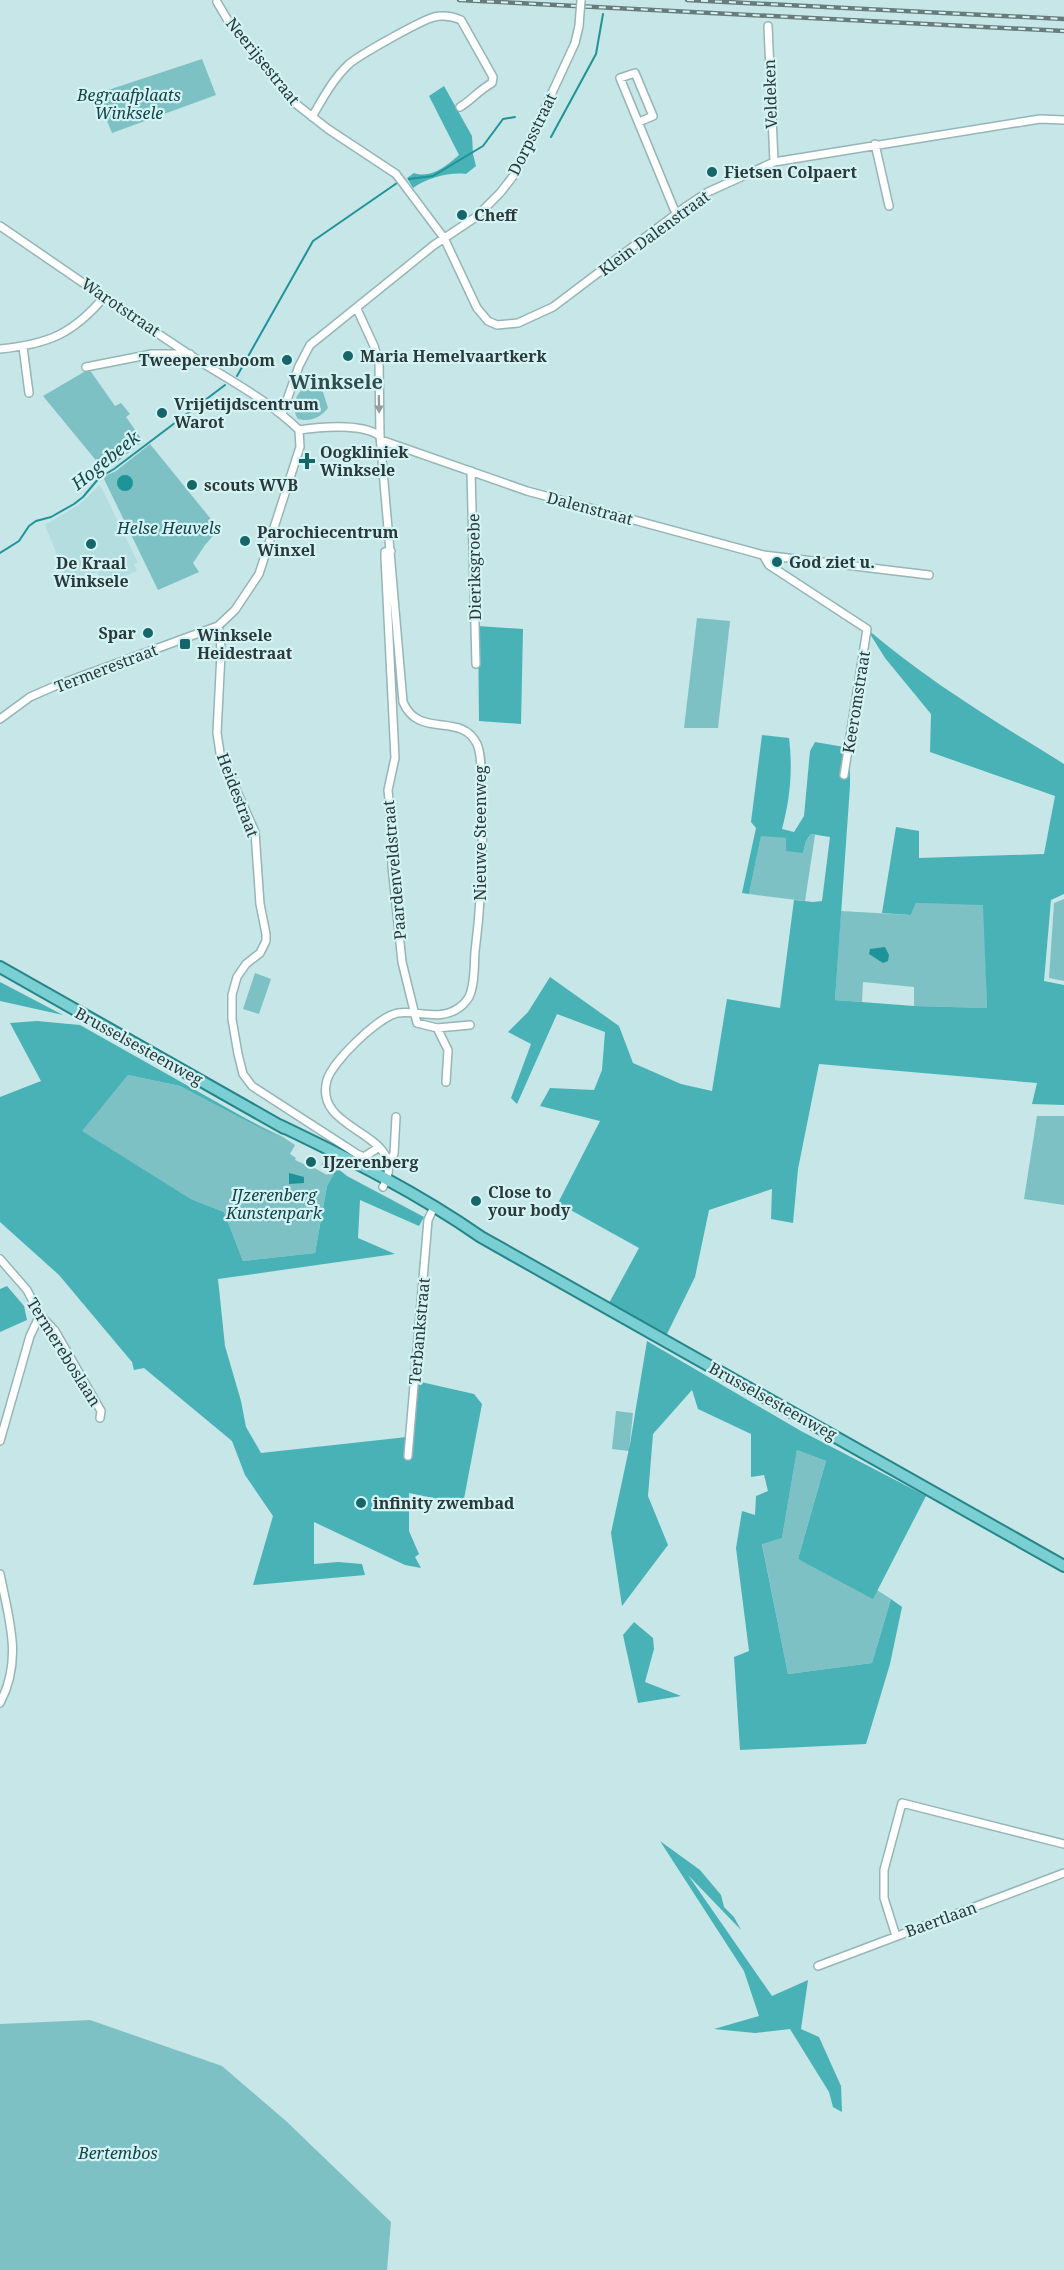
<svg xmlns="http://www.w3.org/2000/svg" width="1064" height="2270" viewBox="0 0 1064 2270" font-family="'Noto Serif',serif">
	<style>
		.built { fill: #b3dddf }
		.green { fill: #7dc1c4 }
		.forest { fill: #48b2b7 }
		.water { fill: #1e9398 }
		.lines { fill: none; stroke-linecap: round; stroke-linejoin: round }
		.stream { stroke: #1e9398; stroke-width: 2 }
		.minor-casing { stroke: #96b5b6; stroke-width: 10 }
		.primary-casing { stroke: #258589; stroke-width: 14 }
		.minor { stroke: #fff; stroke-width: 7 }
		.primary { stroke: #7acfd3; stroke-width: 10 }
		.rail-casing { stroke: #677b7b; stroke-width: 4.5 }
		.rail { stroke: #d3f3f5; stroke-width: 2; stroke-dasharray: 7; stroke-linecap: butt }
		.minor-bridge-casing { stroke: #96b5b6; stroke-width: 10; stroke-linecap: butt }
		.minor-bridge { stroke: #fff; stroke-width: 7 }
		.oneway { fill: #959c9c }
		.poi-dot { fill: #166569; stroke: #d3f3f5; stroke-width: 2 }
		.labels { text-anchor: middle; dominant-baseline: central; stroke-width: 4.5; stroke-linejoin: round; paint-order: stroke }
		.street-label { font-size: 16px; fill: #2b3838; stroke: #d3f3f5 }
		.park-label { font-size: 16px; font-style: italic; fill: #134346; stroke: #d3f3f5 }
		.poi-label { font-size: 16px; font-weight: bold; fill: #2b3838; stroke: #d3f3f5; text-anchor: start }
		.water-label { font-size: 18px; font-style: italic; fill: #19484a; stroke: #d3f3f5 }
		.quarter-label { font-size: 20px; font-weight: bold; fill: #304c4d; stroke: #d3f3f5 }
	</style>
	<rect width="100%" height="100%" fill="#c6e6e7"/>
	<!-- built -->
	<path class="built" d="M100,485l38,78 -4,1 3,7 -33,14 -7,-13 -28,12 -24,-59 35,-21z"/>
	<!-- green -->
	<path class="green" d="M202,59l14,36 -104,38 -16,-39z
		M89,369l26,37 6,-3 9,11 -4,3 17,24 -26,21 -19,10v-3l2,-1 -1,-4 -56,-68z
		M310,386l13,6 5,16c-8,10 -18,14 -30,11 -8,-12 -2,-30 12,-33z
		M150,444l69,85 -14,16 -12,18 6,9 -41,18 -55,-113 13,-6z
		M697,618l33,3 -12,107h-34z
		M811,834l4,1 -10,66 -56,-7 12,-59 26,3 16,15 3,-12z
		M1064,899v82l-15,-3 5,-75z
		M916,903l68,1 3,104 -73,-2v-19l-51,-5 -1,20 -27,-2 6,-89 70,4z
		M255,973l16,6 -12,35 -16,-5z
		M128,1075l52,11 103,51 12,8 -5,9 6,4 -1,2 11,5 1,-1 20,11 3,-5 -9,-5 3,-5 13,8 -10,18 -12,67 -72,8 -19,-49 -33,-13 -110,-68z
		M1037,1116h27v89l-40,-6z
		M616,1411l17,2 -4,38 -17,-2z
		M797,1450l29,11 -28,98 79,31 14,9 -19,64 -84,11 -26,-131 20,-5z
		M90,2020l132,46 64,55 105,101 -4,48h-387v-246z"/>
	<!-- forest -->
	<path class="forest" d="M444,86l28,50 1,18 3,12 -10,8c-17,-2 -39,4 -53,14l-6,-10 7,-5c17,6 32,-7 45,-18l-30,-59z
		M478,626l45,3 -2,95 -42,-3z
		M867,629c61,52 129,93 197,135v130l-13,6 -7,81 20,4v120l-32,-1 5,-21 -218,-19 -21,105 -5,54 -22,-4 1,-30 -63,21 -14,67 -29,59 -58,-31 31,-57 -81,-45 42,-82 -60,-15 10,-18 44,2 8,-20 3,-38 -48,-18 -40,90 -6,-6 20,-54 -23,-12 20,-20 22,-35 69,49 14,37 48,21 31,7 15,-92 53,9 14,-108 19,2 9,-1 8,-64 -19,-3 -5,7 -3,12 -17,-2v-13l-25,-2 -12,58 -7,-1 14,-65 -5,-6 11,-87 27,3c4,32 1,61 -7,91l12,3 10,-16 6,-65 5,-9 35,6v38l-15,214 79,6 73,2 -4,-103 -67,-2 -5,12 -29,-2 14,-86 23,4v27l125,-4 11,-58 -125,-44 1,-38 -46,-56z
		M0,982l63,33 -63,-14z
		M37,1021l43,4 202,114 -102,-53 -52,-11 -46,56 109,68 33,13 19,49 72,-8 12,-67 10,-18 10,8 77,41 -5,9 -59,-26 -2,38 37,16 -177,25 7,67 16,55 5,26 15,26 146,-16 10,-53 4,-2 53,12 8,10 -19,100 -54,-11v38l10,23 -4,3 6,11 -16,-3 -91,-43v42l24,-2 24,2 3,11 -112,10 20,-69 -28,-41 -13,-34 -88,-73 -10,2 -2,-8 -73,-87 -59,-53v-125l41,-16 -31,-58z
		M7,1286l17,20 3,14 -27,12v-43z
		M647,1341l154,90 125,65 -53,103 -75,-40 28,-98 -29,-11 -15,88 -20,6 26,130 84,-11 19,-64 11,8 -12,57 -24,80 -126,6 -6,-93 15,-6 -13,-103 6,-37 13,4 1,-19 12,-5 -4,-16 -13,2v-43l-53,-25 -6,-19 -39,44 -5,62 20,49 -46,61 -11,-73 19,-89z
		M634,1622l19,16 1,11 -9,33 36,14 -43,7 -15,-68z
		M660,1841l40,29 21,25 3,12 10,10 7,13 -53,-55 84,121 36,-16 -7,49 18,8 22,49 1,26 -9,-5 -4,-15 -39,-63 -35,4 -41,-4 45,-13 -15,-45z"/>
	<!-- water -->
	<path class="water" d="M117 483a8 8 0 1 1 16 0a8 8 0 1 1-16 0Z
		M885,947l4,8 -1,6 -5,2 -14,-9 1,-5z
		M289,1173l15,4v6l-15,1z"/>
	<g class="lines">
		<!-- stream -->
		<path class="stream" d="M551,137l45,-83 7,-40
			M409,179l24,-3 50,-30 20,-27 12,-2
			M237,376l76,-135 84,-58
			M0,553l19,-12 10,-15 7,-5 15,-4 23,-13 9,-7 16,-19 15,-9 111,-84"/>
		<defs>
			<path id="minor" d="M217,2l10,17 64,81 37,29 68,45 48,64 33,70 11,13 9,4 21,-2 35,-16 131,-99 24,-16 66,-30 266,-43 24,1
				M768,26l6,136
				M312,117c11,-19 21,-38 37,-53 12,-10 71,-43 85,-47 9,-2 20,0 27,3l32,57 -1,6c-13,7 -20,17 -32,24
				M639,122l14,-6 -18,-43 -15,5 54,131 3,4
				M875,144l14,62
				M0,226c63,43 126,87 190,129 37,24 77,44 109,75
				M357,309l17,37 5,16 1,74 23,266c16,38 58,9 74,42 5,11 4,28 4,40 3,57 1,112 -6,168 -1,14 0,32 -6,45 -2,3 -6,8 -9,10 -19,15 -41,3 -62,6 -19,3 -65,48 -71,67 -15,54 86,51 56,107
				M23,347l6,46
				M0,349c49,-5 73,-15 105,-53
				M86,367l66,-13h38
				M282,414l17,-48 11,-21 124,-100 42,-28 24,-24 14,-18 61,-132 4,-17
				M299,430c21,-3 63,-7 81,6
				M381,440l146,51 236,64 166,20
				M471,471l5,193
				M391,551l-6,1v5l10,201 -7,32 4,38v38l10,96 15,61 20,5 33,-3
				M763,555l6,10 98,64 -23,146
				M218,626l2,7 1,20 -4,80 3,20 35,79 5,72 6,30v7l-6,12 -14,11 -9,13 -5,18v24l6,35 5,20 9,12 105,68 7,3 15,-10
				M0,719l30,-22 25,-11 163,-60 17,-16 24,-36 41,-127 -1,-17
				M437,1028l11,22 -2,32
				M388,1162l6,-8 2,-37
				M0,1259l27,31 13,25 15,16 46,80 -1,7
				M0,1441l30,-105 10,-21
				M408,1456l20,-236 6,-13
				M0,1574c9,46 23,85 0,129
				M896,1936l-12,-38v-28l18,-67 162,41
				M818,1966l246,-93"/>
			<path id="primary" d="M0,967l284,161
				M279,1125c69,33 139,68 202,112l583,329"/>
		</defs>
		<!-- minor casing -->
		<use href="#minor" class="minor-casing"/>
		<!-- primary casing -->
		<use href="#primary" class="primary-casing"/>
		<!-- minor -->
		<use href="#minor" class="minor"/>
		<!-- primary -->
		<use href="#primary" class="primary"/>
		<defs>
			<path id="rail" d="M459,0l605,31
				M687,0l377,19"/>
		</defs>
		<!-- rail casing -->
		<use href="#rail" class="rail-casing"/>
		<!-- rail -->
		<use href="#rail" class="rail"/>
		<defs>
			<path id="minor-bridge" d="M579,26l2,-26"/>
		</defs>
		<!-- minor-bridge casing -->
		<use href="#minor-bridge" class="minor-bridge-casing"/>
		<!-- minor-bridge -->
		<use href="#minor-bridge" class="minor-bridge"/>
	</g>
	<!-- one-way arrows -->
	<defs><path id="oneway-solid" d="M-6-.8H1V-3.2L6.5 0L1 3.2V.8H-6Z" transform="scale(1.5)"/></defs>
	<use class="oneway" href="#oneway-solid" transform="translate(379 404) rotate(89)"/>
	<!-- markers -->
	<g class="poi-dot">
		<circle cx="712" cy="172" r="6"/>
		<circle cx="462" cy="215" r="6"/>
		<circle cx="348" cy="356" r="6"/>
		<circle cx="287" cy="360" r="6"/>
		<circle cx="162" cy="413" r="6"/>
		<path d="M304 452h6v6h6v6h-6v6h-6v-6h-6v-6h6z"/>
		<circle cx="192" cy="485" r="6"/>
		<circle cx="245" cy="541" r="6"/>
		<circle cx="91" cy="544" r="6"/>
		<circle cx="777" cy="562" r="6"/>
		<circle cx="148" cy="633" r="6"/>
		<rect x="179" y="638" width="12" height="12" rx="3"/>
		<circle cx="311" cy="1162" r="6"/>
		<circle cx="476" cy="1201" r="6"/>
		<circle cx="361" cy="1503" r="6"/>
	</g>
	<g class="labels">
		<!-- street labels -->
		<g class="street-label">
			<text transform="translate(263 61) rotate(51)">Neerijsestraat</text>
			<text transform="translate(770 94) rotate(-92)">Veldeken</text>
			<text transform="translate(532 134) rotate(-64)">Dorpsstraat</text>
			<text transform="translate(654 233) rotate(-36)">Klein Dalenstraat</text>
			<text transform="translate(121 307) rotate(34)">Warotstraat</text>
			<text transform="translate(590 508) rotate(15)">Dalenstraat</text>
			<text transform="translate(474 567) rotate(-91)">Dieriksgroebe</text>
			<text transform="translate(106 668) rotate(-21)">Termerestraat</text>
			<text transform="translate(856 702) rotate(-81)">Keeromstraat</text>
			<text transform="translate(238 795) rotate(69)">Heidestraat</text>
			<text transform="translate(480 833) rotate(-90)">Nieuwe Steenweg</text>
			<text transform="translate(394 870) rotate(-95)">Paardenveldstraat</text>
			<text transform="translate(139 1046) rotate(29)">Brusselsesteenweg</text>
			<text transform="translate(419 1331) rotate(-85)">Terbankstraat</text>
			<text transform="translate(64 1352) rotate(58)">Termereboslaan</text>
			<text transform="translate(773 1401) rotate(29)">Brusselsesteenweg</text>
			<text transform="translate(941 1919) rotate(-20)">Baertlaan</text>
		</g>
		<!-- park labels -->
		<g class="park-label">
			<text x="129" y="95">Begraafplaats<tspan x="129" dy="18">Winksele</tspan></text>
			<text x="169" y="528">Helse Heuvels</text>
			<text x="274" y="1195">IJzerenberg<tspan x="274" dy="18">Kunstenpark</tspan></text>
			<text x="118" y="2153">Bertembos</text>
		</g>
		<!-- poi labels -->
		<g class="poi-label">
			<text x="724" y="172">Fietsen Colpaert</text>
			<text x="474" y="215">Cheff</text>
			<text x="360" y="356">Maria Hemelvaartkerk</text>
			<text x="275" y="360" text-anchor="end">Tweeperenboom</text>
			<text x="174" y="404">Vrijetijdscentrum<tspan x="174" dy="18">Warot</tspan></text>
			<text x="320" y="452">Oogkliniek<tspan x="320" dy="18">Winksele</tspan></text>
			<text x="204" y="485">scouts WVB</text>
			<text x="257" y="532">Parochiecentrum<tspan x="257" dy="18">Winxel</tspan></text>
			<text x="789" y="562">God ziet u.</text>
			<text x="91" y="563" text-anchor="middle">De Kraal<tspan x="91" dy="18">Winksele</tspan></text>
			<text x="136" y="633" text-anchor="end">Spar</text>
			<text x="197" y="635">Winksele<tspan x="197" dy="18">Heidestraat</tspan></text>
			<text x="323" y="1162">IJzerenberg</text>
			<text x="488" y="1192">Close to<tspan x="488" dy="18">your body</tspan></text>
			<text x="373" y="1503">infinity zwembad</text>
		</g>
		<!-- water labels -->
		<g class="water-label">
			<text transform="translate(105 460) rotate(-39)">Hogebeek</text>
		</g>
		<!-- quarter labels -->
		<g class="quarter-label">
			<text x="336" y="381">Winksele</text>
		</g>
	</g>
</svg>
